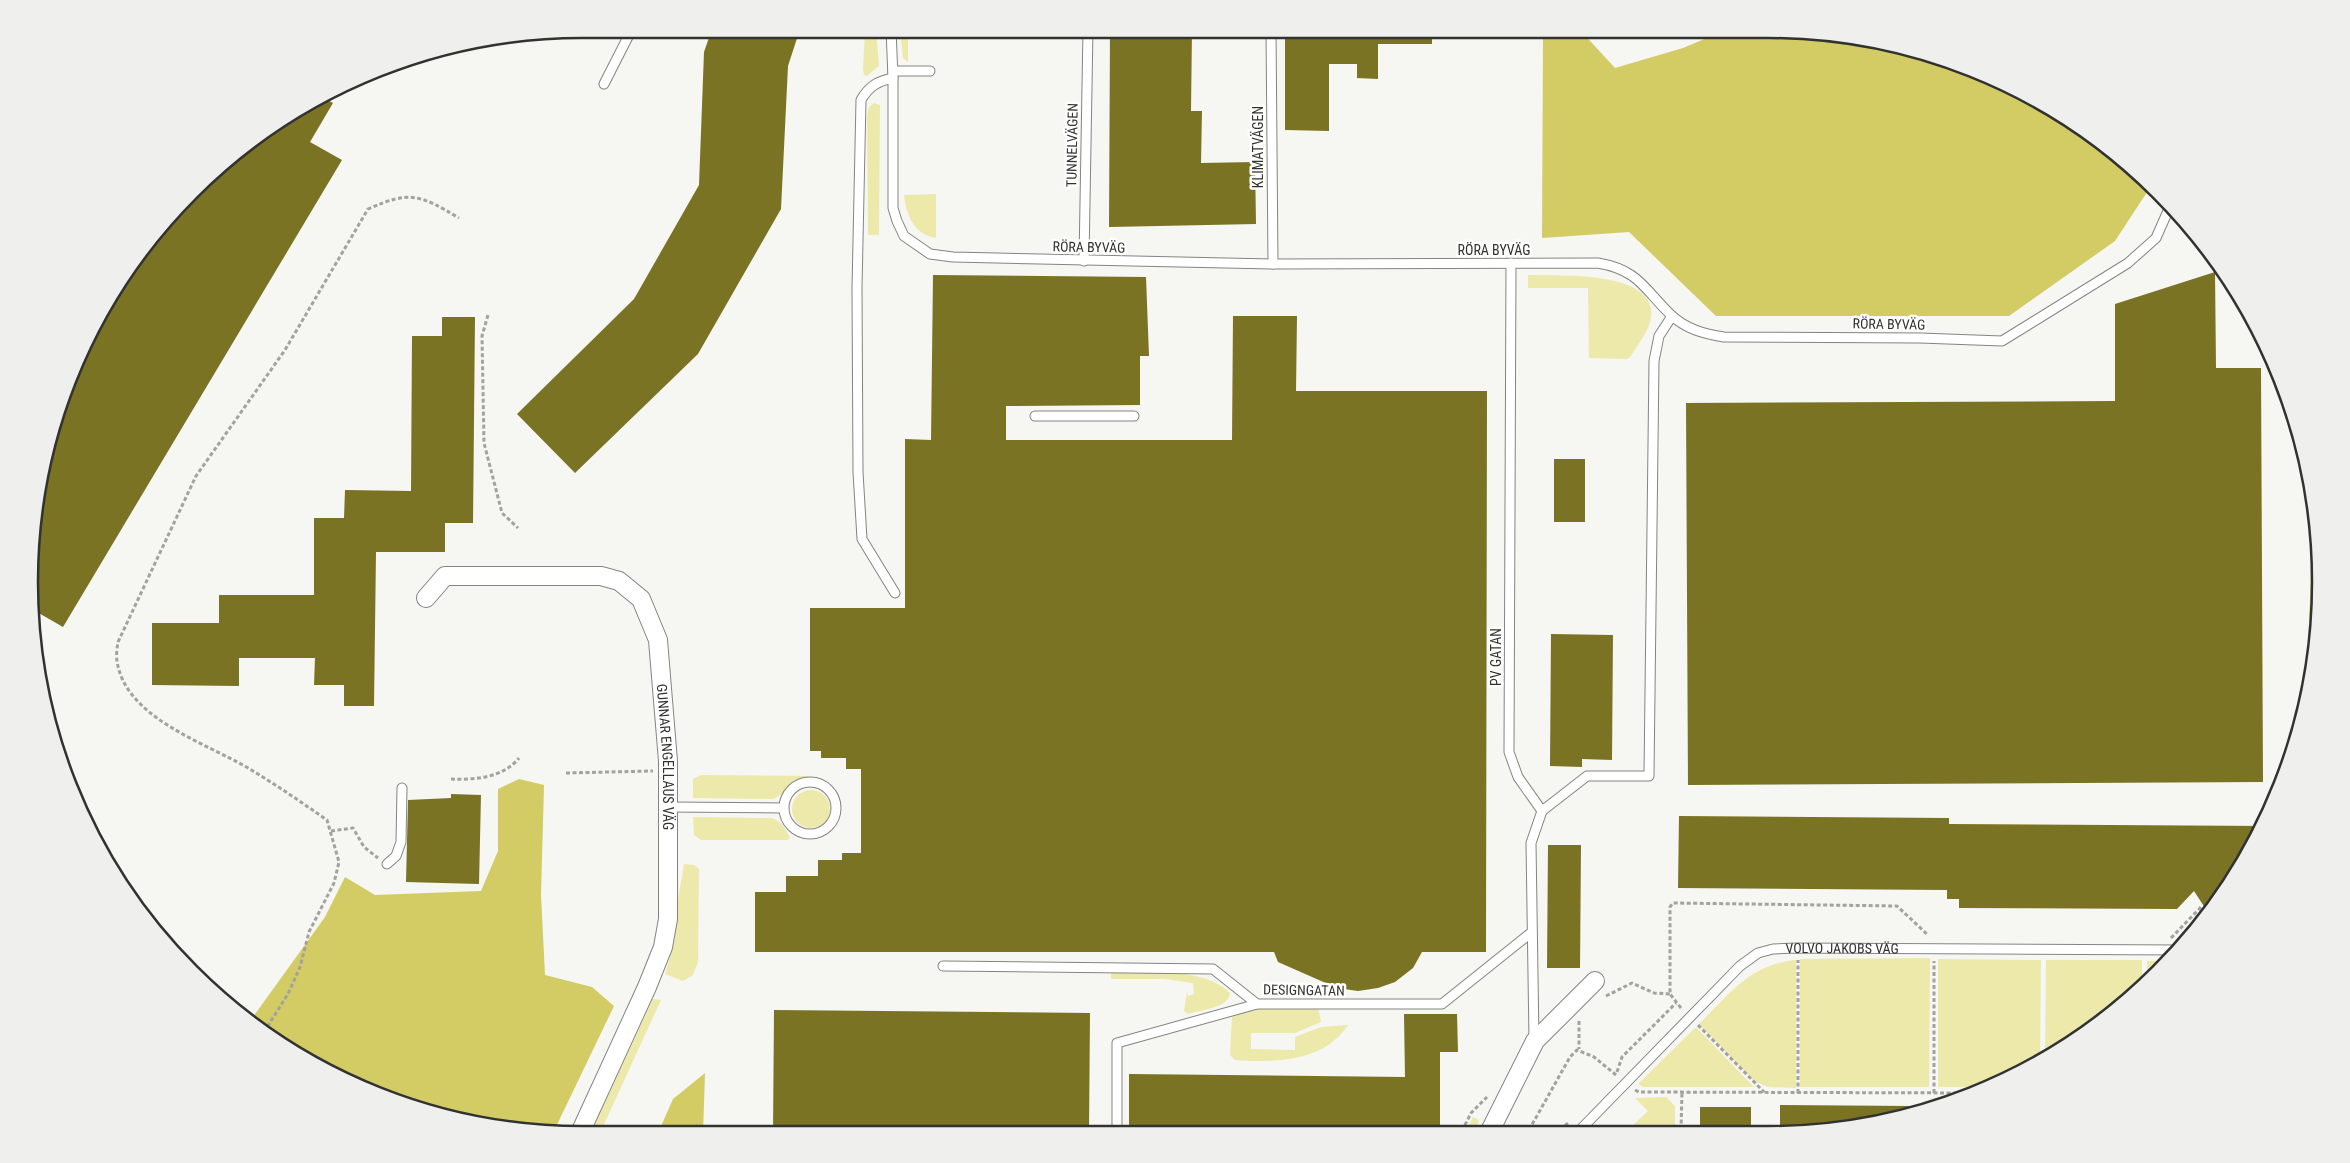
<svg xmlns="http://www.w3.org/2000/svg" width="2350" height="1163" viewBox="0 0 2350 1163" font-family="'Roboto Condensed',sans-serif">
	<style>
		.green { fill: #ede9aa }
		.forest { fill: #d3cb64 }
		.building { fill: #7a7323 }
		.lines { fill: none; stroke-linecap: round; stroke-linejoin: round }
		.service-casing { stroke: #848480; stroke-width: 11 }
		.minor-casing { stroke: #848480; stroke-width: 20 }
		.path { stroke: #a2a29f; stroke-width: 3; stroke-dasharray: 4 2.5; stroke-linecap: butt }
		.service { stroke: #fff; stroke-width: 9 }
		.minor { stroke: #fff; stroke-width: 18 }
		.labels { text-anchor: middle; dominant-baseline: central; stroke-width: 5; stroke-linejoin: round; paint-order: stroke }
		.street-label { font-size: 14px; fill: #323231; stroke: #fffffe }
		.rim { fill: none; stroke: #323231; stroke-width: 2.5 }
	</style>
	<rect width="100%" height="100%" fill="#f6f6f2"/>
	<!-- green -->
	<path class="green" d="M865,29h11l3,37 -12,10 -3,-1 -1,-6z
		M900,29h8v33l-5,-4z
		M874,103l6,2 -1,130h-11l-1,-120 2,-8z
		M936,194v44c-22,-3 -30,-24 -32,-43z
		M1528,275c28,1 130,-6 123,43 -2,13 -13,26 -20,38l-4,3 -38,-1 -1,-70h-60z
		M701,775l106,1h5c-30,3 -20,15 -39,23l-80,-1v-19z
		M792 809a19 19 0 1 1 38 0a19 19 0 1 1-38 0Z
		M693,817l79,1 9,5 9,14 -2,3h-87l-7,-5z
		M684,864l10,1 5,4 -1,93 -5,13 -10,6 -18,-7 10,-34 2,-35z
		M1930,958l-1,129h-129v-128z
		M1938,959l103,1 -1,100 -51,27h-51z
		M1796,960v128l-28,-1 -14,-6 -55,-57c32,-31 50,-59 97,-64z
		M2046,960h96v23l-66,58 -31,16z
		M2147,961h20l-20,18z
		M1111,972c35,0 92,-5 119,21 -1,15 -30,17 -42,21l-4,-3 3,-19 1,4 6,-2 -1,-11 -28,-4h-54z
		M653,999l8,1 -61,133h-9z
		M1257,1008h61l3,14 -26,11h-44v16l44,1v-13l26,-10 27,-2c-24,37 -74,38 -113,35l-5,-5 2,-39 3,-3z
		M1696,1027l57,59 2,1h-112l-5,-3z
		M1666,1097l9,9v24h-47l20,-19 -13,-13z
		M1473,1117l6,3 -3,11h-10z"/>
	<!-- forest -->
	<path class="forest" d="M1475,30h105l35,38 68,-20 43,-18h78l107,18 102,38 92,57 46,43 -36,55 -106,75h-293l-87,-84 -87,6 1,-199 -67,-2z
		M2314,497l2,12 4,108 -14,83z
		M519,779l25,6 -3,110 4,80 47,12 22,19 -61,127 -114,-18 -102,-38 -63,-36 -24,-20 75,-104 20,-40 30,18 106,-4 17,-40v-62z
		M705,1073l-2,60h-45l15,-34z"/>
	<!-- building -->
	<path class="building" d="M712,29h88l-12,37 -7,143 -83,145 -123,119 -58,-59 117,-115 65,-114 5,-133z
		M1110,29h82l-1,82h11l-1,52 54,-1 1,62 -147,3z
		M1285,29l147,1v14h-54v35l-21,-1v-14h-28v67l-44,-1z
		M320,96l13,7 -23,39 32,18 -279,467 -33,-19 -1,-27 10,-108 32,-103 32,-65 63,-88 79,-74 35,-23 7,4 9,-15z
		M2215,272l1,96h45l2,414 -575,3 -2,-382 429,-2v-97z
		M933,275l213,2 3,79h-9v49l-134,1v34h226l1,-124h64l-1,75h191l-1,561h-64l-9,16 -18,14 -17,6 -20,3 -21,-3 -59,-26 -4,-10h-519v-60h31v-16h32v-16h24v-7h19v-84h-15v-11h-25v-7h-11v-143h95v-169l26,1z
		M442,317h33l-2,206h-28v29h-69l-2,154h-30v-21h-30l1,-27h-76v28l-87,-1v-62h67v-28h95v-77h30l1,-28 66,1 1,-155h30z
		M1554,459h31v63h-31z
		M1551,634l62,1 -1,125 -30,-1v8l-32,-1z
		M451,794l30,1 -2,89 -73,-2 2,-82 43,-2z
		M1679,816l270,2v6l315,2 -57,85 -13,-20 -17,18 -218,-1v-9h-12v-9l-269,-2z
		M1548,845h33l-1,123h-33z
		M774,1010l316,3 -1,119h-316z
		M1404,1014h53l1,38h-18v79h-311v-57l276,3z
		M1780,1105l132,1 1,4 -73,20h-60z
		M1700,1107h51v23h-51z"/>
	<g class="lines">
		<defs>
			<g id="service">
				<path d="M891,29l2,49c-15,3 -24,8 -32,22l-4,188 1,184 4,67 33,54"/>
				<path d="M1271,29l2,235"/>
				<path d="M893,71h37"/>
				<path d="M893,78v130l4,13 7,15 26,18 23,3 320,7 325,-1c41,7 46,26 73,52 15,14 33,19 53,22l196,1 82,3 126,-78 28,-25 15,-34"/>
				<path d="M604,84l28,-55"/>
				<path d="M1084,261l4,-232"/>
				<path d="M1511,263l-2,489 9,25 24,34 -11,32 3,197"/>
				<path d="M1035,416h99"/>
				<circle cx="810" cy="808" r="26"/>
				<path d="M668,807l115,1"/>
				<path d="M1542,811l45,-35h62l5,-415 5,-25 13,-20"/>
				<path d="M387,864l9,-8 5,-14 1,-54"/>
				<path d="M943,966l270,3 44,35h185l90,-72"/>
				<path id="s1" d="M1580,1130l160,-164 18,-13 15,-4 23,-1 383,2"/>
				<path d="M1117,1132v-89l140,-39"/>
			</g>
			<g id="minor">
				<path id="s2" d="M426,598l19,-22h156l18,5 22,18 17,41 10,121v158l-5,28 -16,40 -67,146"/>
				<path d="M1490,1131l45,-90 60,-60"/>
			</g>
		</defs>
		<!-- service casing -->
		<use href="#service" class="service-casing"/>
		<!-- minor casing -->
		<use href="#minor" class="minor-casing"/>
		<!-- path -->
		<path class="path" d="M488,315l-6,21 2,107 18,70 16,15
			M566,773l87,-2
			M451,779c23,1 52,-1 68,-21
			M331,831l22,-3 11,19 14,11
			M2171,938l31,-32
			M1606,996l26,-13 22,10 16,1
			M1681,1008l-11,-14v-87l3,-4 224,3 31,29
			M1579,1021v28
			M1698,1025l66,67
			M264,1032l24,-38 12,-27 9,-35 25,-49 5,-21 -12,-42c-26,-18 -52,-36 -79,-52 -42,-25 -123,-50 -131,-107 -1,-6 0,-13 1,-19l78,-166 89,-126 83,-141c43,-19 52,-14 91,9
			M1617,1072l5,-15 54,-54
			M1635,1090l4,2 337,1
			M1798,1093v-133
			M1934,1093v-132
			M1529,1130l41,-73 7,-7 17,7 22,18
			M1560,1130l8,-7
			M1681,1130l1,-38
			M1462,1131l9,-18 16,-16"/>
		<!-- service -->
		<use href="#service" class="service"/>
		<!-- minor -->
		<use href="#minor" class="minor"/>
	</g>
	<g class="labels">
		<!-- street labels -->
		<g class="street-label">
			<text transform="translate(1072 145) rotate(-89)">TUNNELVÄGEN</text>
			<text transform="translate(1258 147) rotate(-90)">KLIMATVÄGEN</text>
			<text transform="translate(1089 247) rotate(1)">RÖRA BYVÄG</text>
			<text x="1494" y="250">RÖRA BYVÄG</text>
			<text transform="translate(1889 324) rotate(1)">RÖRA BYVÄG</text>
			<text transform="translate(1496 657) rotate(-90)">PV GATAN</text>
			<text stroke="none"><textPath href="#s2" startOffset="394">GUNNAR ENGELLAUS VÄG</textPath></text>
			<text stroke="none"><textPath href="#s1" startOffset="336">VOLVO JAKOBS VÄG</textPath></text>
			<text transform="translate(1304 990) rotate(1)">DESIGNGATAN</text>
		</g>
	</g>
	<!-- crop -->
	<path d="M0 0H2350V1163H0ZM582 38H1768A544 544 0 0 1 2312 582V582A544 544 0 0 1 1768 1126H582A544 544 0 0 1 38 582V582A544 544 0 0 1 582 38Z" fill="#efefee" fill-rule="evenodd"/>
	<path class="rim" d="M582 38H1768A544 544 0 0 1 2312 582V582A544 544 0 0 1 1768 1126H582A544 544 0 0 1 38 582V582A544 544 0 0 1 582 38Z"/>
</svg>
